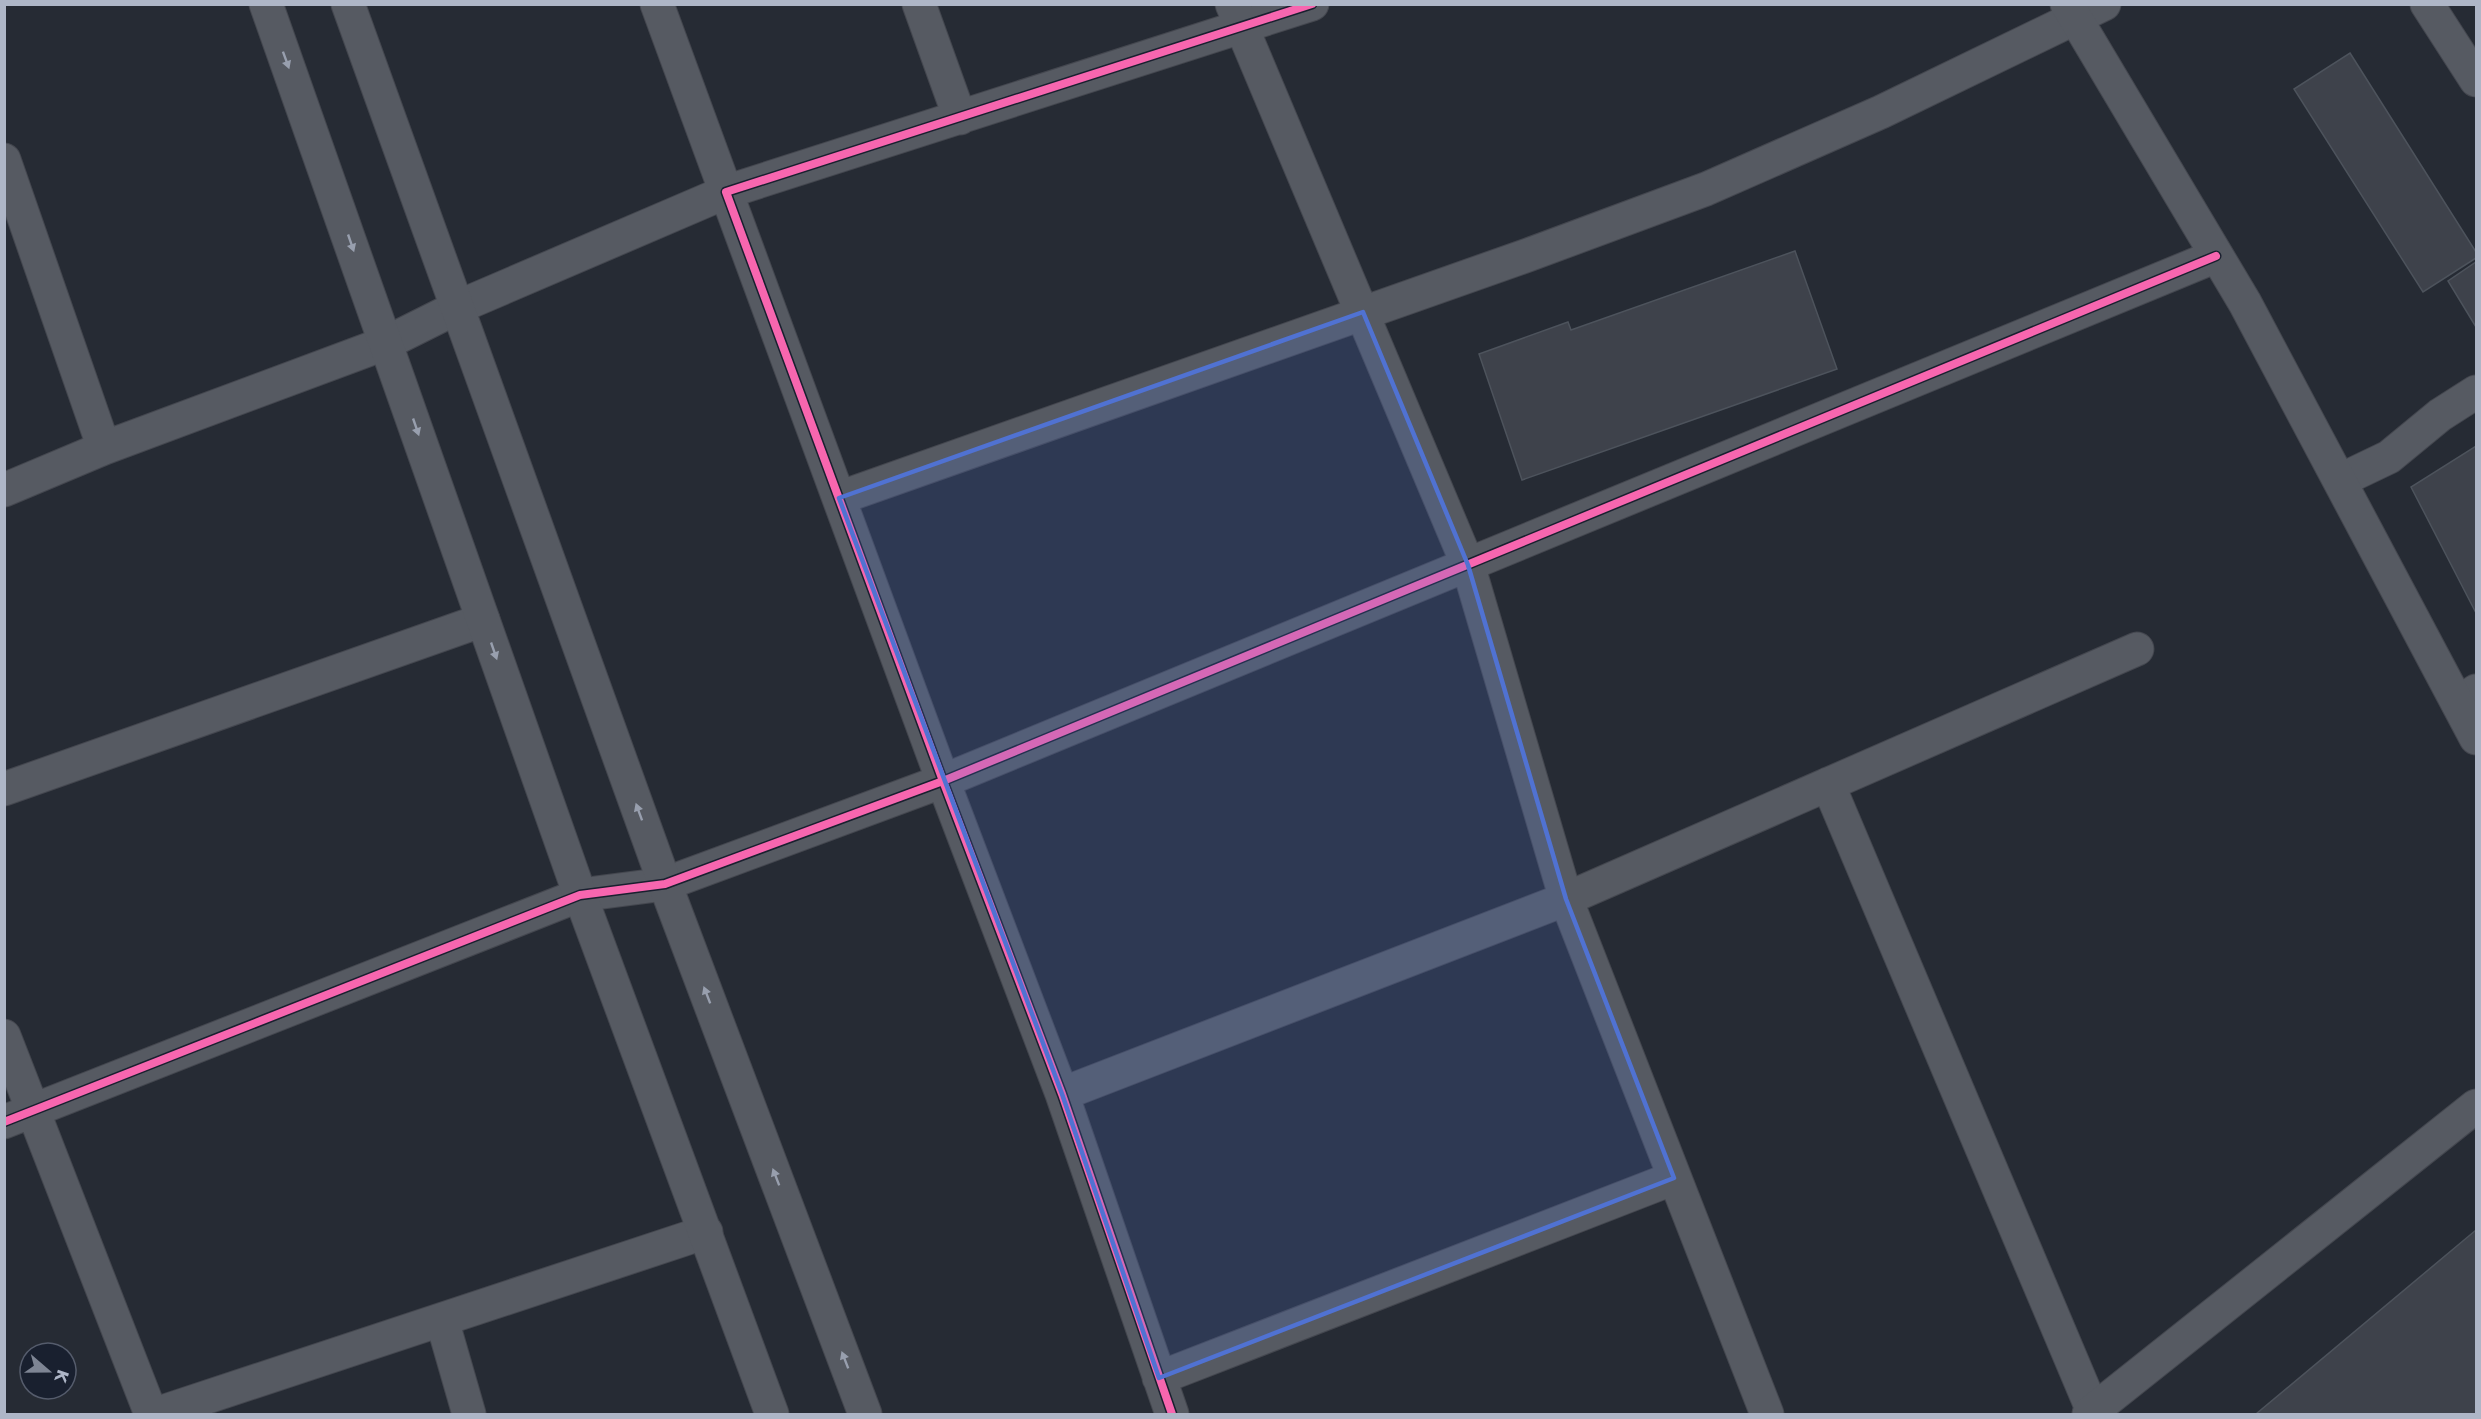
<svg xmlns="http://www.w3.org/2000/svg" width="2481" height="1419" viewBox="0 0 2481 1419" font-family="'DejaVu Sans',sans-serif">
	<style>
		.building { fill: #3e424b; stroke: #4d535c; stroke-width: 1.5 }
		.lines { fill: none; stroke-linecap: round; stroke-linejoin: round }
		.minor-casing { stroke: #44474f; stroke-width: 35 }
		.tertiary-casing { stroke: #44474f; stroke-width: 35 }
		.minor { stroke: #565a62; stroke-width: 33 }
		.tertiary { stroke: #565a62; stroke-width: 33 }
		.cycleway-casing { stroke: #19202f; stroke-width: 11 }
		.cycleway { stroke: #f766af; stroke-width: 8 }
		.oneway { fill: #989fae }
		.marked { fill: #5072d2; fill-opacity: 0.2; stroke: #5072d2; stroke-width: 4.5; stroke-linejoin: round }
	</style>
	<rect width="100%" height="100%" fill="#262b34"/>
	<!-- building -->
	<path class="building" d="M2350,53l126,199v6l-53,34 -129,-203z
		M1795,251l42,118 -315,111 -43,-126 89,-32 3,8z
		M2476,262v65l-28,-46z
		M2476,446v167l-65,-126z
		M2476,1230v184h-220z"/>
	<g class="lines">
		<defs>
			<path id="minor" d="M919,4l41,114
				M1232,4l236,561 98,334 201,515
				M2427,4l49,76
				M4,160l100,288
				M2341,480l48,-23 51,-42 36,-23
				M4,490l100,-42 282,-105 72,-36 268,-115 -69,-188
				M839,498l689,-243 178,-66 175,-77 223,-108
				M2458,703l18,-12
				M1828,784l265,627
				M4,789l479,-169
				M4,1036l147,378
				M1062,1094l504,-195 571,-250
				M4,1122l576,-227 85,-11 278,-103 1273,-525
				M442,1320l27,94
				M1159,1378l515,-200
				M156,1414l550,-182
				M1172,1414l-110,-320 -119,-313 -217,-589 586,-188"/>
			<path id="tertiary" d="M266,4l314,891 192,519
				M348,4l317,880 200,530
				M2067,4l178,299 231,435
				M2089,1414l387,-308"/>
		</defs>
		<!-- minor casing -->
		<use href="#minor" class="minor-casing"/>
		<!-- tertiary casing -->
		<use href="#tertiary" class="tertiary-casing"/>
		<!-- minor -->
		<use href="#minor" class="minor"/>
		<!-- tertiary -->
		<use href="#tertiary" class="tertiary"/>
		<defs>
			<path id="cycleway" d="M4,1122l576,-227 85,-11 278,-103 1273,-525
				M1172,1414l-110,-320 -119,-313 -217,-589 586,-188"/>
		</defs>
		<!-- cycleway casing -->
		<use href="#cycleway" class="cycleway-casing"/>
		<!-- cycleway -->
		<use href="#cycleway" class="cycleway"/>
	</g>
	<!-- one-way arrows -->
	<defs><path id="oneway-solid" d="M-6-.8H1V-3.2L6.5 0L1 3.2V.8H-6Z" transform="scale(1.5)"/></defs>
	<g class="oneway">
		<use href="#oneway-solid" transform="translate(286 60) rotate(70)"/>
		<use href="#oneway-solid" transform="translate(351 243) rotate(71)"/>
		<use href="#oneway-solid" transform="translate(416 427) rotate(71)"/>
		<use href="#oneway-solid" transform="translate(494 651) rotate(71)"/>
		<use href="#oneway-solid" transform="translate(639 812) rotate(-110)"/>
		<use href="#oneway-solid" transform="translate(707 995) rotate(-111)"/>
		<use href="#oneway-solid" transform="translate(776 1177) rotate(-111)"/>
		<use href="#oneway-solid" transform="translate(845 1360) rotate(-111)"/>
	</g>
	<!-- marked area -->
	<path class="marked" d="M1363,312l105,253 98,334 108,279 -515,200 -97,-284 -223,-596z"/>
	<!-- border -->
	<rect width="2481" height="1419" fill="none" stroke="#aeb6c7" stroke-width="12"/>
	<!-- north arrow -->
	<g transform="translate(48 1371) rotate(110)"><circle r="28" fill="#19202f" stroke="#555c6c" stroke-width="1.5"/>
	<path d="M0-4.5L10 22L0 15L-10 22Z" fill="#7e8594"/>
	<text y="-9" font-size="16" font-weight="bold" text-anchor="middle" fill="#aeb6c7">K</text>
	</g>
</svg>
